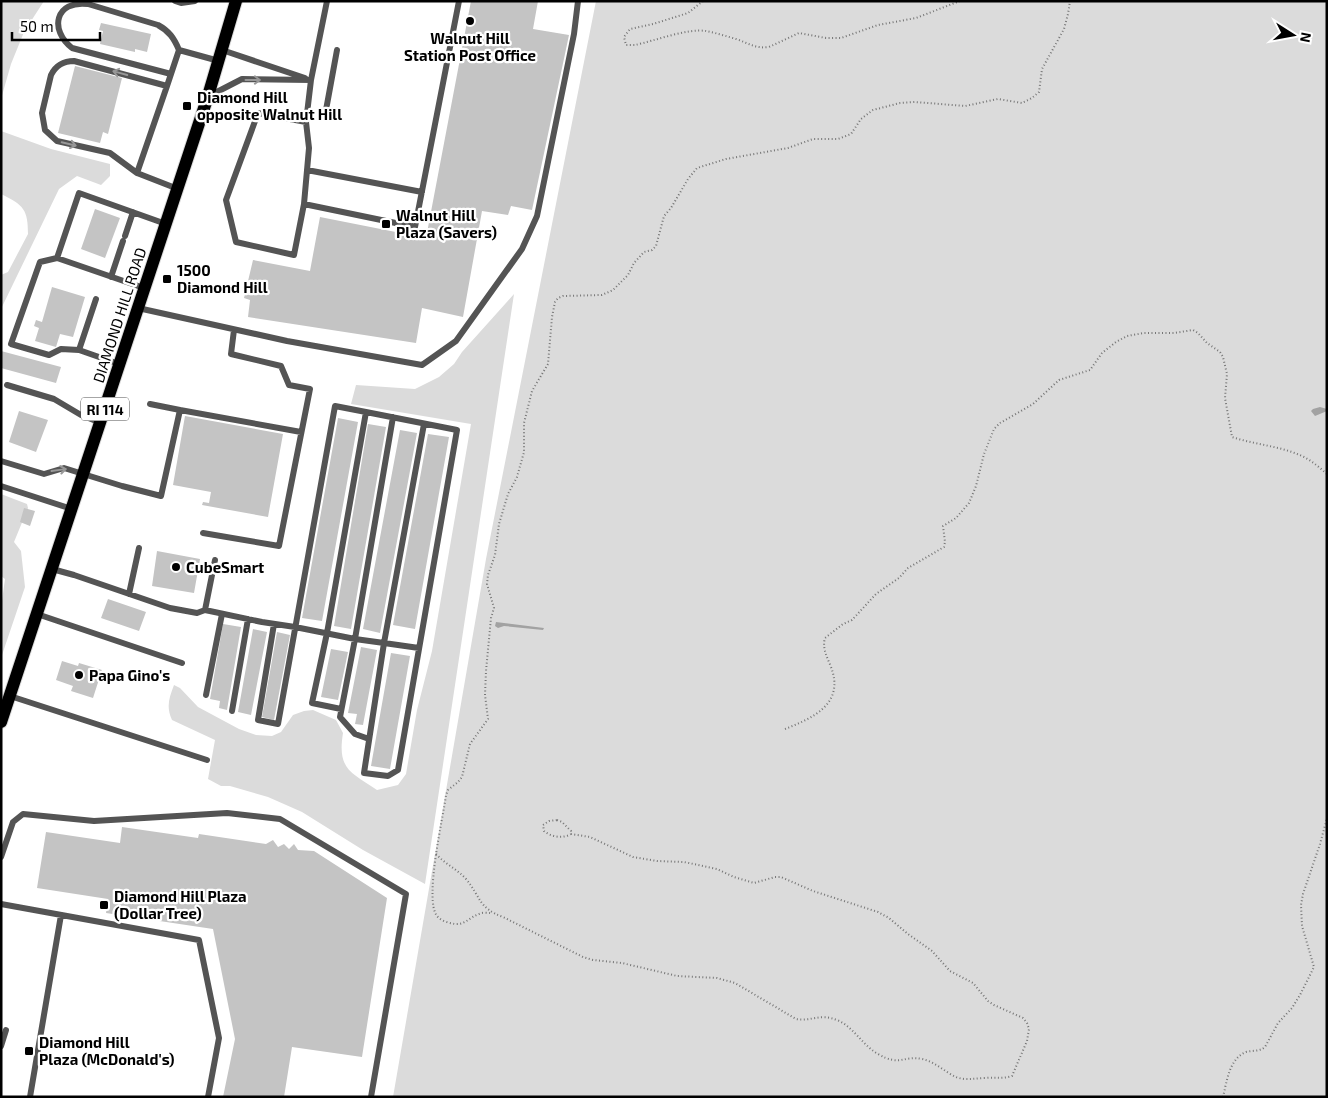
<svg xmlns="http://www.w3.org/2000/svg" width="1328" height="1098" viewBox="0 0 1328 1098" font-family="'Exo 2',sans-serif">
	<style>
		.green { fill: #dbdbdb }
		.water { fill: #a2a2a2 }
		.building { fill: #c4c4c4 }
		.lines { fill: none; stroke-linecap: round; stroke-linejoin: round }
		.primary-casing { stroke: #dbdbdb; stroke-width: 14 }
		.path { stroke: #767676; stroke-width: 2; stroke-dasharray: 1 2.5; stroke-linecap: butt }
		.service { stroke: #545454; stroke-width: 6 }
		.primary { stroke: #000; stroke-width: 12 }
		.oneway { stroke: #989898 }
		.poi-dot { fill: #000; stroke: #fff; stroke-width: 2 }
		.labels { text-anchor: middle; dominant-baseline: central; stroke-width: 4.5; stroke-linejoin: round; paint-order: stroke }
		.shield { fill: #fff; stroke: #4c4c4c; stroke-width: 1 }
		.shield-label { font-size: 14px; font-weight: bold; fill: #000 }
		.poi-label { font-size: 15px; font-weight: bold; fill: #000; stroke: #fff; text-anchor: start }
		.street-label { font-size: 15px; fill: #000; stroke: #fff }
	</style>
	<rect width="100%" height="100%" fill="#fff"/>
	<!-- green -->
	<path class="green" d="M1,1h43l-20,31 -13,32 -10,35z
		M596,1h731v1096h-934l93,-538z
		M1,131l50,18 59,15v12l-9,9 -24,-9 -18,13 -58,120v-34l7,-3 20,-38c0,-24 -4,-29 -27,-40z
		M514,294l-89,590 -62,-34 -61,-38 -34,-15 -38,-11h-9l-13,-7 7,-39 -43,-20c-6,-13 -3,-22 2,-35l6,3 18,19 41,22 17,6 16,1 9,-4 12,-17 11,-4 9,-1 23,10 7,13c-6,37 8,39 34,57l21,-5 8,-11 11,-64 15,-59 39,-227 -120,-20 5,-19 59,4 24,-12 15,-13 8,-12z
		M1,494l26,10 1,4 -14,34 7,9 4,36 -24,71v-50l4,-29 -4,-3z"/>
	<!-- water -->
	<path class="water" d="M1320,407l7,2v2l-12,5 -4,-5 2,-2z
		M496,622l48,6 -1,2 -39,-4 -6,2 -3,-2z"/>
	<!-- building -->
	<path class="building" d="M471,1h67l-5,28 36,6 -37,175 -21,-4 -3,9 -26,-4 -19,106 -41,-9 -6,35 -168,-26 2,-17 -6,-2 9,-38 57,11 10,-54 106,21z
		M101,23l50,11 -4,18 -12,-3v3l-35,-8 3,-13 -4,-1z
		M75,66l47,12 -14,56 -5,-2 -3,11 -42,-10z
		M95,209l25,9 -15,40 -24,-9z
		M52,287l33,10 -12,40 -13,-3 -4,13 -21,-6 4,-13 -5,-2 2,-6 6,2z
		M1,351l60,16 -5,16 -55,-15z
		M19,411l29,9 -12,32 -27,-10z
		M185,416l98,18 -15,83 -66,-12 1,-3 6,1 2,-11 -38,-7z
		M338,418l20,4 -36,199 -20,-3z
		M368,424l18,3 -35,202 -17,-3z
		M400,430l17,3 -37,200 -17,-4z
		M428,434l21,3 -34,192 -22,-4z
		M24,508l11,3 -5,15 -10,-4z
		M157,551l43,8 -6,34 -42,-7z
		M108,599l38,13 -7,19 -38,-13z
		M223,624l18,3 -14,83 -8,-2 1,-7 -10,-2z
		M253,629l14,3 -16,83 -13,-3z
		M277,632l13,3 -16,85 -12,-3z
		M361,647l16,3 -14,75 -8,-1 2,-10 -9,-1z
		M331,649l17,3 -10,48 -17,-3z
		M391,653l19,3 -20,113 -19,-3z
		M62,661l16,5 1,-3 23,7 -9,28 -22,-7 2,-5 -17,-6z
		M122,827l76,11 1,-4 67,10 7,-4 5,7 6,-3 5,5 5,-5 4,6 16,1 73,47 -25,159 -70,-10 -8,50h-61l12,-58 -22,-110 -107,-16 2,-14 -71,-11 9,-56 74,11z"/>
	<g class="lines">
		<defs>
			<path id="primary" d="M1,722l207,-626 28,-95"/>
		</defs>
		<!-- primary casing -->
		<use href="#primary" class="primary-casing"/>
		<!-- path -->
		<path class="path" d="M703,1l-15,12 -35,11 -23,5 -6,8 2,8h9c19,-4 53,-17 71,-14 10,2 20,5 30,8 12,4 20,10 33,8l30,-14 27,5h15l37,-13 38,-7 44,-17
			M785,729c28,-11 60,-25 46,-62 -4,-10 -9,-19 -6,-29l18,-14 9,-4 24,-26 23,-16 9,-10 36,-21 1,-5 -2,-16 13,-8 13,-15 7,-17 8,-32 10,-25 6,-6 33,-19 26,-24 31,-10 12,-17 14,-11 11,-6 17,-3h30l19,-3 5,3 9,10 13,9 3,5 4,17 -2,24 7,39c24,8 50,9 72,20 8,4 16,11 23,17
			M557,820l5,2 9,9v3c-8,5 -20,3 -27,-3l-1,-6 6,-4z
			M436,854c9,10 21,15 30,25 15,18 12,29 37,38l80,40 10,3 29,3 55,13 40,2 18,5 61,36c15,3 23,-6 41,1 17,7 25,25 41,34 22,13 26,1 44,5 12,2 23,13 34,18 10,4 19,1 30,1 9,-1 17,1 26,-2l15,-35 2,-12 -2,-6 -4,-5 -29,-13 -6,-4 -15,-18 -23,-12 -18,-20 -24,-17 -19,-16 -11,-6 -65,-21 -32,-14h-6l-21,6 -20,-6 -17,-8 -33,-7 -27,-1 -24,-4 -43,-20 -19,-3
			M490,913c-3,0 -8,-1 -11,1 -9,3 -14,11 -24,10 -6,-1 -14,-3 -18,-8 -13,-17 6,-97 9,-121l2,-5 10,-8 4,-5 8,-33 18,-25 -3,-24 1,-24 5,-53 3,-10 -7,-24 1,-9 7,-20 4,-31 9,-30 9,-17 7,-25v-29l8,-32 16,-27 4,-47 3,-15 3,-4 5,-2 39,-1 11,-5 15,-15 6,-12 10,-11 8,-2 4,-4 8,-30 7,-8 17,-29 9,-11 29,-9 62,-11 25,-9h25l13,-5 10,-15 12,-9 27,-7 15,-1 50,4 33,-7 24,4 10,-5 7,-6 3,-23 22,-40 4,-15 2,-13
			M1223,1097c4,-16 6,-38 23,-45 7,-2 13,0 19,-5l13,-24 14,-15 8,-13 14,-28 -12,-41 -1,-21 2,-11 17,-50 7,-26"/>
		<!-- service -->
		<path class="service" d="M175,1l6,2 14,-2
			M179,50l40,11
			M222,50l83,28
			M171,74l-99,-26c-23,-18 -17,-48 16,-44l70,21c11,6 16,13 21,25l-12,36 -30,87 41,16
			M209,96l33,-17 69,1
			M326,110l11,-60
			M306,122l-48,-9 -32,87 10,42 58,13 10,-51 5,-56 -3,-26 5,-42 16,-79
			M307,170l115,22
			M137,173l-27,-20 -53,-12 -12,-11 -3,-17 9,-38c5,-10 13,-14 23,-14l93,25
			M304,204l111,23 44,-226
			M125,236l8,-24
			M57,258l-17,4 -29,82 38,11 12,-6 18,1
			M111,277l12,-36
			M144,288l-87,-30 22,-65 87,31
			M96,299l-17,51 40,14
			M138,308l149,33 135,24 34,-24 66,-92 15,-33 37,-182 4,-33
			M7,385l47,14 27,16 20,8
			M150,404l30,6
			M1,461l43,13 20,-6 58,18 39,10 19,-86 121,22
			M1,486l71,23
			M203,533l76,13 31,-157 -21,-4 -8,-19 -50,-12 3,-24
			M52,569l22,6 96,33 27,5 8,-3 10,-50
			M129,594l10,-46
			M205,610l57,12 33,5 60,12 29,4 40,-219
			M37,614l145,49
			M274,624l-16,96 20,4 57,-318 31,6
			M206,695l16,-81
			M10,696l197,64
			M341,709l-29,-6 15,-70 39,-221 91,18 -59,340 -10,6 -24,-3 20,-130 35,5
			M232,711l16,-92
			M369,739l-14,-5 -15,-17 15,-78 38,-222
			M1,857l12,-35 10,-8 71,7 133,-8 53,6 126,75 -35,203
			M1,904l198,36 20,98 -11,59
			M1,1046l5,-16
			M30,1097l31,-182"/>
		<!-- primary -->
		<use href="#primary" class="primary"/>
	</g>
	<!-- one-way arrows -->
	<defs><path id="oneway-shaft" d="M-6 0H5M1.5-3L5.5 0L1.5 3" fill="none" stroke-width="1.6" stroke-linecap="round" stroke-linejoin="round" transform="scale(1.25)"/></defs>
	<g class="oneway">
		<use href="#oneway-shaft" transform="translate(120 73) rotate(-165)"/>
		<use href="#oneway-shaft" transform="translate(253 80)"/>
		<use href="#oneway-shaft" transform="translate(69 144) rotate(13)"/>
		<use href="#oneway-shaft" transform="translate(59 470) rotate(-8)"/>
	</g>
	<!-- markers -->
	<g class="poi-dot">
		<circle cx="470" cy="21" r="5"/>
		<rect x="182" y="101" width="10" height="10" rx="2.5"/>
		<rect x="381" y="219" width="10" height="10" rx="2.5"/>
		<rect x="162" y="274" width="10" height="10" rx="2.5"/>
		<circle cx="176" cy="567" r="5"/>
		<circle cx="79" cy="675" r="5"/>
		<rect x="99" y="900" width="10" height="10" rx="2.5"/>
		<rect x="24" y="1046" width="10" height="10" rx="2.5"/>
	</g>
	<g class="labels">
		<!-- shield labels -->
		<rect class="shield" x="81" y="397.5" width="48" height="23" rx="4"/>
		<g class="shield-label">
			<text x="105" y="409">RI 114</text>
		</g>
		<!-- poi labels -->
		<g class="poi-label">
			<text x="470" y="38" text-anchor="middle">Walnut Hill<tspan x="470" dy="17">Station Post Office</tspan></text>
			<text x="197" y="97">Diamond Hill<tspan x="197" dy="17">opposite Walnut Hill</tspan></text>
			<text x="396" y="215">Walnut Hill<tspan x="396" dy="17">Plaza (Savers)</tspan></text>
			<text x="177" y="270">1500<tspan x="177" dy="17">Diamond Hill</tspan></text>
			<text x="186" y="567">CubeSmart</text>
			<text x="89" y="675">Papa Gino's</text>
			<text x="114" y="896">Diamond Hill Plaza<tspan x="114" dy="17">(Dollar Tree)</tspan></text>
			<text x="39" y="1042">Diamond Hill<tspan x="39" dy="17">Plaza (McDonald's)</tspan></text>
		</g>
		<!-- street labels -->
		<g class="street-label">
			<text transform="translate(119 315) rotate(-72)">DIAMOND HILL ROAD</text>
		</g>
	</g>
	<!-- border -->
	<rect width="1328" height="1098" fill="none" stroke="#000000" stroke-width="5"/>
	<!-- north arrow -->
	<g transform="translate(1293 35) rotate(101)" stroke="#ffffff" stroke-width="4" paint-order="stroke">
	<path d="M0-4L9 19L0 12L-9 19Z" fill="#000000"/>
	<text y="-8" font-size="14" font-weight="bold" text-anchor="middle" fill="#000000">N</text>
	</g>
	<!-- scale -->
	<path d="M12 32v8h88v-8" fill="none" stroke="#000000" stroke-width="2.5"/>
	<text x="20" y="32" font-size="15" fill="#000000" stroke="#ffffff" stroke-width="4" paint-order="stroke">50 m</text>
</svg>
